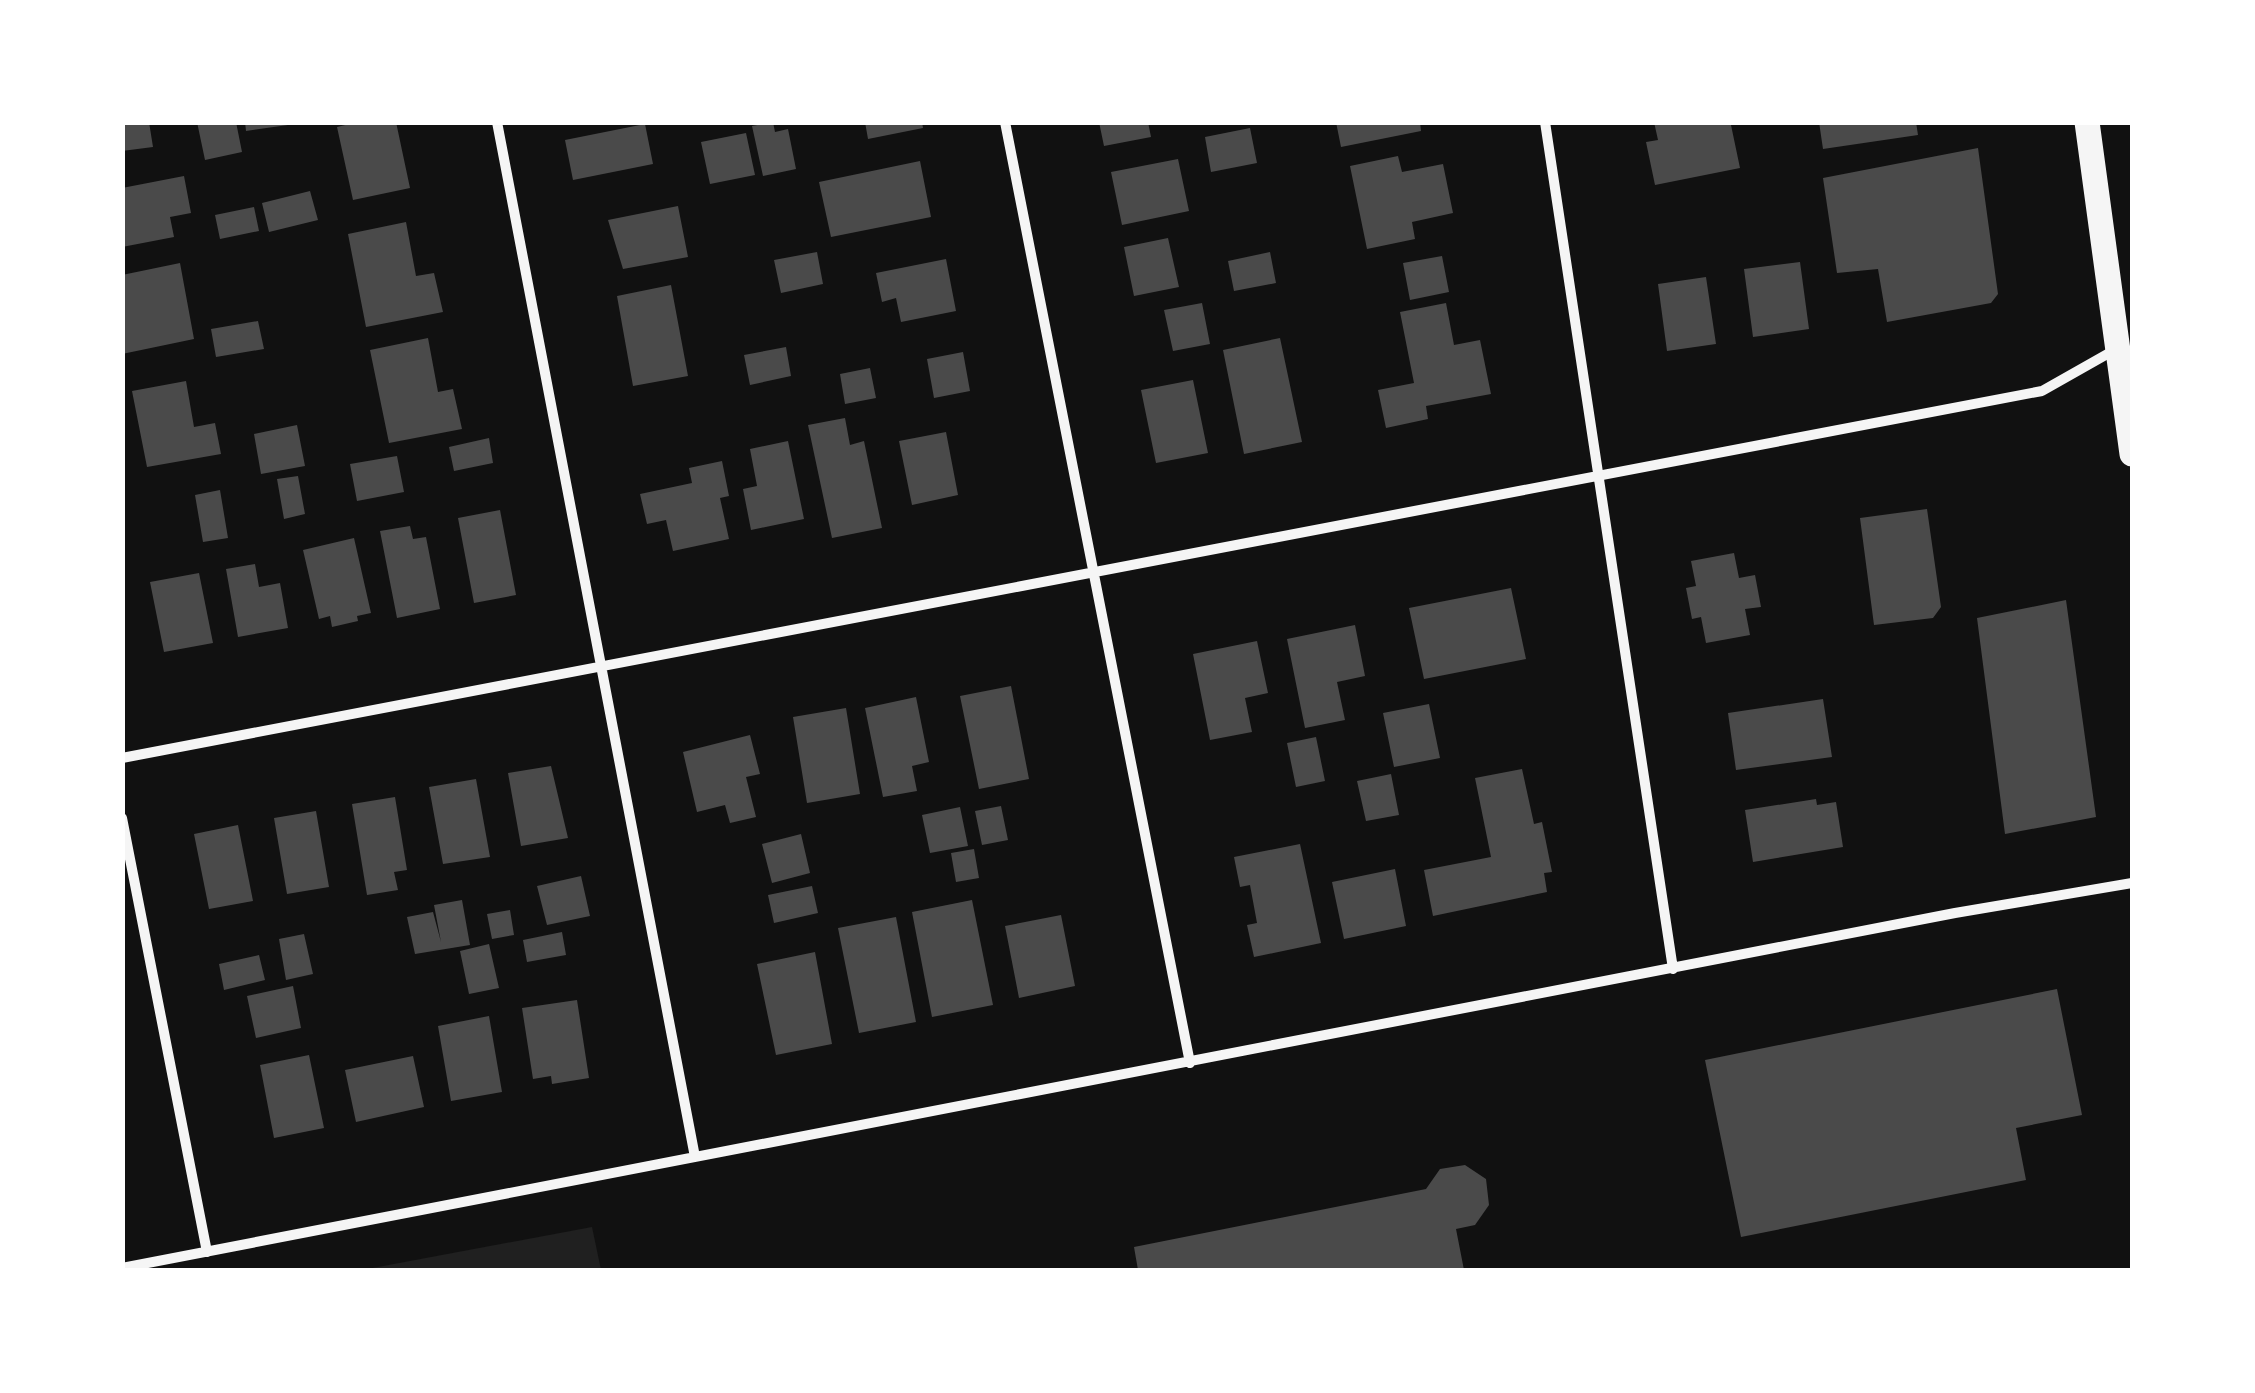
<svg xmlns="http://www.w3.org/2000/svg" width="2255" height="1393" viewBox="0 0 2255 1393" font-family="'Noto Serif',serif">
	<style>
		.green { fill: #202020 }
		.building { fill: #4a4a4a }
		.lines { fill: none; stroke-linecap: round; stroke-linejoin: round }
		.minor { stroke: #f5f5f5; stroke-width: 10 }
		.primary { stroke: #f5f5f5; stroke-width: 25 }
	</style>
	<rect width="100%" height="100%" fill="#111"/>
	<!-- green -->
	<path class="green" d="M592,1227l9,43h-239z"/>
	<!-- building -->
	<path class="building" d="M122,122h27l4,25 -31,4z
		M197,122h39l6,30 -37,8z
		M245,122h43v3l-42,6z
		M358,122h38l14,66 -57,12 -16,-73z
		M773,122l2,10 13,-3 8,40 -33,7 -11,-50z
		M865,122h57l1,6 -55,11z
		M1099,122h49l3,15 -47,9z
		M1336,122h84l1,9 -80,16z
		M1654,122l77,3 9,43 -85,17 -9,-43 12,-2z
		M1819,122h97l2,13 -95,14z
		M645,124l8,40 -80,16 -8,-40z
		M1250,128l7,35 -46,9 -6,-35z
		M746,133l9,42 -45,9 -9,-42z
		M1978,148l20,146 -7,9 -104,19 -9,-53 -41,4 -14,-95z
		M1398,156l4,16 41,-8 10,49 -41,9 3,17 -48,10 -17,-83z
		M1178,159l11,52 -67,14 -11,-53z
		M920,161l11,56 -100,20 -12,-55z
		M184,176l7,37 -21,4 4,20 -52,10v-59z
		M310,191l8,29 -49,12 -7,-29z
		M678,206l10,51 -65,12 -15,-49z
		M254,207l5,24 -39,8 -5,-24z
		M406,222l10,54 18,-3 9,39 -77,15 -18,-93z
		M1168,238l11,49 -45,9 -10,-49z
		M817,252l6,32 -42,9 -7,-33z
		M1270,252l6,31 -42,8 -6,-30z
		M1442,256l7,36 -39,8 -7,-37z
		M946,259l10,52 -55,11 -5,-24 -14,4 -6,-29z
		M1800,262l9,67 -56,8 -9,-68z
		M180,263l14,76 -72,15v-79z
		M1706,277l10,67 -49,7 -9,-67z
		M671,285l17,91 -55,10 -16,-90z
		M1202,303l8,41 -37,7 -9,-41z
		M1446,303l8,42 26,-5 11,54 -65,12 2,13 -42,9 -8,-38 36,-7 -14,-71z
		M258,321l6,28 -48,8 -5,-28z
		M428,338l10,54 15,-3 9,40 -73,14 -19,-93z
		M1280,338l22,104 -58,12 -21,-104z
		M786,347l5,29 -41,9 -6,-30z
		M963,352l7,39 -36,7 -7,-39z
		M870,368l6,30 -31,6 -5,-30z
		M1193,380l15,73 -52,10 -15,-73z
		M186,381l8,46 21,-4 6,31 -74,13 -15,-76z
		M845,418l5,27 14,-4 18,87 -50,10 -24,-113z
		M297,425l8,41 -44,8 -7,-40z
		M946,432l12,63 -46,10 -13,-64z
		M489,438l4,25 -39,8 -5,-24z
		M788,441l16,78 -53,11 -8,-41 14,-3 -7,-37z
		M397,456l7,36 -47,9 -7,-37z
		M722,461l7,35 -9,2 9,41 -56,12 -7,-31 -19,4 -7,-30 52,-11 -3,-15z
		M298,476l7,38 -21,5 -7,-40z
		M220,490l8,48 -25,4 -8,-47z
		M1927,509l14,98 -8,11 -59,7 -14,-107z
		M500,510l16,85 -42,8 -16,-85z
		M410,526l3,13 13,-2 14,72 -43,9 -17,-87z
		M354,538l17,75 -14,3 1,5 -26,6 -2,-11 -11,3 -16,-69z
		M1734,553l5,25 16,-3 6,32 -16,2 5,26 -44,8 -5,-26 -9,2 -6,-31 10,-2 -5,-25z
		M255,564l4,23 21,-4 8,45 -50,9 -12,-68z
		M199,573l14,70 -49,9 -14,-70z
		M1511,588l15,71 -102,20 -15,-71z
		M2066,600l30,217 -91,17 -28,-216z
		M1355,625l10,51 -28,6 8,38 -40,8 -18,-89z
		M1257,641l11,52 -23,5 7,34 -42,8 -17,-86z
		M1011,686l18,93 -50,10 -19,-93z
		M916,697l13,65 -17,4 5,25 -34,6 -18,-89z
		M1823,699l9,58 -96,13 -8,-57z
		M1429,704l11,54 -46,9 -11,-54z
		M846,708l14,86 -53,9 -14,-86z
		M750,735l10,39 -14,3 10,40 -26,6 -5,-18 -28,7 -14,-60z
		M1316,737l9,44 -29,6 -9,-44z
		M551,766l17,72 -47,8 -13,-73z
		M1522,769l12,55 8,-2 10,50 -8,1 3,19 -114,24 -9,-46 67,-13 -16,-79z
		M1391,774l8,41 -33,6 -9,-40z
		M476,779l14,78 -47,7 -14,-77z
		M395,797l12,73 -13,2 4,18 -31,5 -15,-91z
		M1816,799l1,6 19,-3 7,45 -90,15 -8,-52z
		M1001,806l7,34 -26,5 -7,-34z
		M960,807l8,39 -38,7 -8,-38z
		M316,811l13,76 -42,7 -13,-76z
		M238,825l15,76 -44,8 -15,-75z
		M801,834l9,39 -38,10 -10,-39z
		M1300,844l21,99 -67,14 -7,-32 10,-2 -7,-38 -10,2 -6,-30z
		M974,849l5,29 -23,4 -5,-29z
		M1395,869l11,57 -62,13 -12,-57z
		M581,876l9,40 -43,9 -10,-39z
		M812,886l6,27 -44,10 -6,-28z
		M462,900l8,45 -55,9 -8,-37 26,-5 8,30 -7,-37z
		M972,900l21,105 -61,12 -20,-105z
		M510,910l4,25 -22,4 -5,-25z
		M1061,915l14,71 -56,12 -14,-72z
		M896,917l20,105 -57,11 -21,-105z
		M562,932l4,23 -39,7 -4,-22z
		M304,934l9,40 -27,6 -7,-41z
		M489,944l10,44 -30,6 -9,-43z
		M815,952l17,92 -56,11 -19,-91z
		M259,955l6,25 -41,10 -5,-26z
		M293,986l8,42 -45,10 -9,-42z
		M2057,989l25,126 -66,13 10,52 -285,57 -36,-177z
		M577,1000l12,78 -37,6 -1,-8 -18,3 -11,-71z
		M489,1016l13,76 -51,9 -13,-75z
		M309,1055l15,73 -50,10 -14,-73z
		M413,1056l11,51 -68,15 -11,-52z
		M1465,1165l21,14 3,26 -14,20 -19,4 8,41h-326l-4,-23 292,-58 14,-20z"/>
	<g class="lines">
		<!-- minor -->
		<path class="minor" d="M497,122l198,1035
			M1005,122l185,941
			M1545,122l128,847
			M122,758l1920,-367 76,-43
			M122,818l85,434
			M122,1268l1833,-355 177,-30"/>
		<!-- primary -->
		<path class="primary" d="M2087,122l45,332"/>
	</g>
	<!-- border -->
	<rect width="2255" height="1393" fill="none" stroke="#ffffff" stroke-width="250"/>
</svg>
